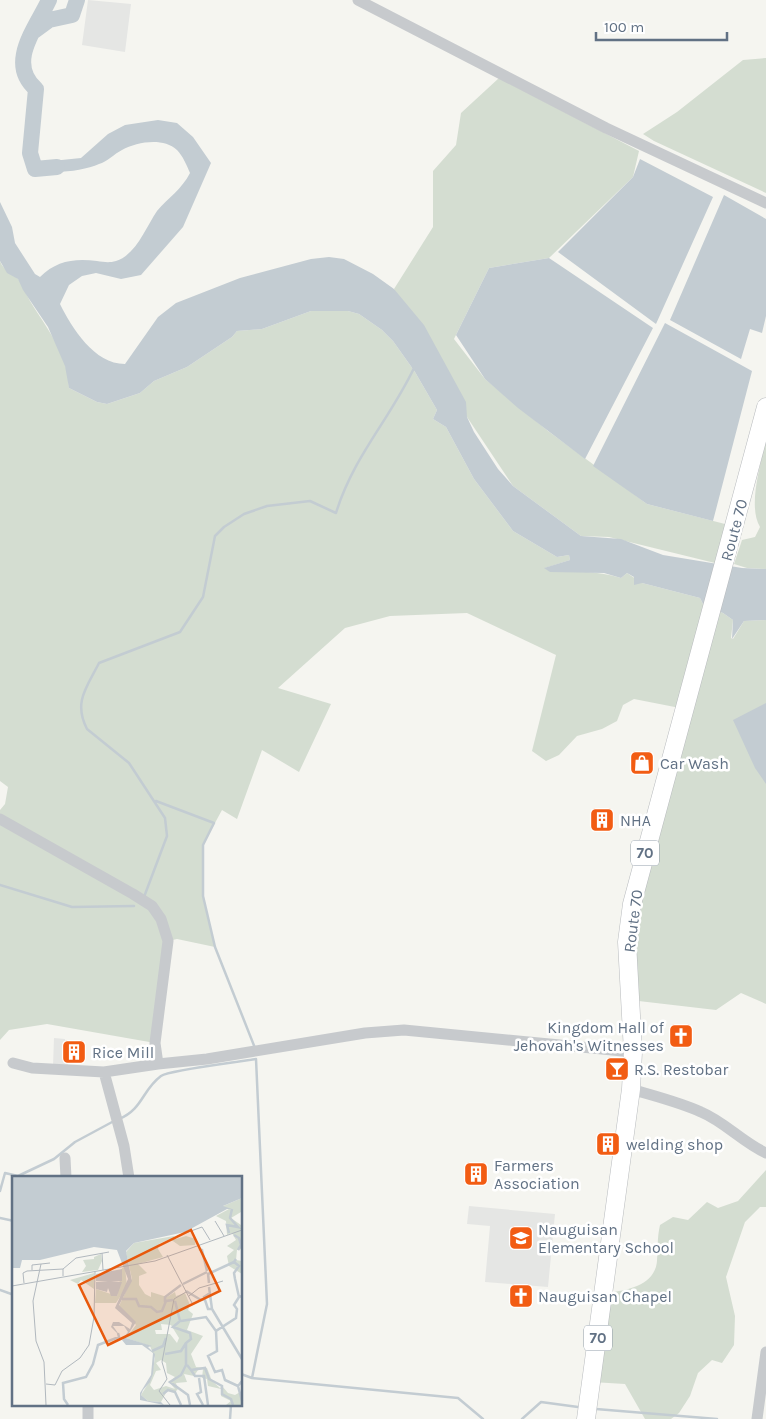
<svg xmlns="http://www.w3.org/2000/svg" width="766" height="1419" viewBox="0 0 766 1419" font-family="Karla,sans-serif">
	<style>
		.built { fill: #e5e6e4 }
		.green { fill: #d4ddd1 }
		.water { fill: #c3ccd2 }
		.lines { fill: none; stroke-linecap: round; stroke-linejoin: round }
		.stream { stroke: #c3ccd2; stroke-width: 2.5 }
		.river { stroke: #c3ccd2; stroke-width: 16 }
		.highway-casing { stroke: #b8bbbe; stroke-width: 19 }
		.minor { stroke: #c7cacd; stroke-width: 11 }
		.highway { stroke: #fff; stroke-width: 18 }
		.labels { text-anchor: middle; dominant-baseline: central; stroke-width: 5; stroke-linejoin: round; paint-order: stroke }
		.shield { fill: #fff; stroke: #909ca9; stroke-width: 1 }
		.shield-label { font-size: 15px; font-weight: bold; fill: #617184 }
		.street-label { font-size: 16px; fill: #617184; stroke: #fff }
		.poi-label { font-size: 16px; fill: #617184; stroke: #fff; text-anchor: start }
		.inset-river { fill: none; stroke: #c3ccd2; stroke-width: 2.5 }
		.inset-road { fill: none; stroke: #b1b8be; stroke-width: 1 }
		.view { fill: #e8590c; fill-opacity: 0.15; stroke: #e8590c; stroke-width: 2.5 }
		.inset-edge { fill: none; stroke: #617184; stroke-width: 2.5 }
	</style>
	<rect width="100%" height="100%" fill="#f5f5f0"/>
	<!-- built -->
	<path class="built" d="M88,0l43,4 -6,48 -43,-7z
		M54,1038l11,1v5h4l-1,23 -15,-1z
		M469,1206l86,8 -7,73 -63,-5 5,-56 -23,-2z"/>
	<!-- green -->
	<path class="green" d="M766,58v135l-112,-52 -11,-7 34,-22 66,-52z
		M499,78l140,73 -6,26 -84,81 -60,10 -35,71 31,40 63,52 99,73 78,20 -6,40 -110,-27 -28,-1 -68,-50 -46,-69 -73,-128 39,-62v-56l23,-26 5,-32z
		M0,261c4,11 13,11 19,19 4,6 7,14 11,21 16,26 39,55 39,87l28,14 10,2 33,-11 14,-12 33,-14 45,-30 5,-6 25,-2 49,-18h37l11,3 23,16 11,11 22,31 22,38 -4,9 13,8 28,52 39,52 44,26 12,-2 1,5 -25,8c25,4 52,2 76,10l6,-5 15,10 58,15 4,8 19,7 10,7 -2,18 2,1 11,-18 22,-1v384l-25,-11 -25,17 -86,-10 -3,-58 58,-233 -51,-10 -11,6 -6,16 -15,8 -25,7 -18,19 -13,6 -14,-10 24,-96 -89,-42 -77,3 -45,12 -67,60 53,16 -32,68 -37,-22 -25,69 -15,-9 -19,35v51l12,51 -38,-8 -9,2 -13,102 -108,-19 -38,6 -9,10v-230l5,-6 3,-17 -8,-6z
		M766,438v131l-19,-1 -13,-4 8,-24 13,-3 5,-10c-13,-22 2,-65 6,-89z
		M766,1170v37h-6l-15,15 -19,55 9,39 -1,29 -12,18 -10,-3 -14,13 -8,23 -11,17 -8,6h-26l-20,-35 -33,-2 13,-89c20,-2 50,-7 52,-32 1,-13 0,-23 3,-36l13,-8 15,3 19,-18 11,6 20,-7z"/>
	<!-- water -->
	<path class="water" d="M158,120l19,3 16,14 18,26 -28,64 -42,48 -20,4 -25,-6 -14,3 -13,9 -9,19c12,24 34,60 65,60l33,-47 18,-14 64,-25 71,-19 18,-2 15,2 29,15 21,15 30,36 42,77 1,15 7,15 24,37 15,17 68,50 40,3 42,16 79,13 24,1v51l-22,1 -12,18 1,-19 -10,-7 -19,-7 -4,-8 -58,-15 -8,2v-8l-7,-4 -6,5 -17,-5 -54,-1 -6,-4 26,-8 -1,-5 -12,2 -44,-26 -39,-52 -28,-52 -13,-8 4,-9 -22,-38 -22,-31 -11,-11 -23,-16 -11,-3h-37l-49,18 -25,2 -5,6 -45,30 -33,14 -14,12 -33,11 -10,-2 -28,-14 -4,-22 -17,-39 -25,-37 -5,-11 -11,-6 -7,-12v-59l12,25 3,16 20,31 5,3c16,-16 34,-19 57,-16 7,1 12,2 19,0 20,-6 30,-34 41,-50 11,-13 25,-22 33,-38 -3,-7 -7,-17 -13,-23 -14,-13 -40,-8 -55,0 -8,4 -15,12 -23,14 -16,7 -48,11 -64,5l7,-7 39,-4 27,-24 17,-9z
		M640,159l73,38 -57,127 -98,-72 75,-75z
		M724,195l42,24v97l-4,17 -12,-4 -9,30 -71,-39z
		M549,258l104,70 -68,131 -67,-51 -33,-29 -29,-44 33,-67z
		M665,323l87,48 -39,150 -66,-17 -54,-38z
		M766,703v81l-11,-16 -22,-48z"/>
	<g class="lines">
		<!-- stream -->
		<path class="stream" d="M156,801l58,22 -11,22v51l12,51 40,101
			M0,885l72,22 62,-1
			M144,897l23,-61 -2,-18 -36,-55 -42,-34c-14,-27 0,-42 12,-66l81,-31 23,-35 12,-61 9,-9 20,-13 23,-8 43,-5 26,12c17,-56 54,-94 78,-145
			M119,1119c24,-10 23,-29 42,-43 9,-6 79,-14 95,-17l11,245 -15,74
			M0,1191l5,-18 13,3 36,-17 21,-17 39,-21
			M0,1218l14,3
			M0,1290l14,5
			M241,1374l11,4 206,20 25,21
			M596,1409l121,10
			M230,1419l1,-14
			M522,1419l19,-17 37,5"/>
		<!-- river -->
		<path class="river" d="M49,0c-13,28 -43,63 -13,89l-6,64 5,16 22,-2
			M34,31l15,-11 23,-5 5,-15"/>
		<defs>
			<path id="highway" d="M586,1419l45,-330 2,-37 -6,-110 5,-38 134,-497"/>
		</defs>
		<!-- highway casing -->
		<use href="#highway" class="highway-casing"/>
		<!-- minor -->
		<path class="minor" d="M358,0l248,128 160,75
			M0,819l133,75 19,12 9,13 7,22 -13,102 3,21
			M13,1063l19,5 72,4 54,-8 49,-5 158,-26 39,-3 229,22
			M104,1072l20,74 5,32
			M631,1089c23,7 48,13 70,23 24,10 41,30 65,41
			M65,1158l1,20
			M88,1405v14
			M757,1419l9,-67"/>
		<!-- highway -->
		<use href="#highway" class="highway"/>
	</g>
	<!-- icons -->
	<defs>
		<symbol id="shop-square" viewBox="-11 -11 22 22"><rect x="-9" y="-9" width="18" height="18" rx="4" fill="#f25c13" stroke="#fff"/><path d="M-5-2.5h2.3a2.7 3.5 0 0 1 5.4 0H5L5.5 6h-11ZM-1.5-2.5h3a1.5 2.3 0 0 0-3 0Z" fill="#fff"/></symbol>
		<symbol id="building-square" viewBox="-11 -11 22 22"><rect x="-9" y="-9" width="18" height="18" rx="4" fill="#f25c13" stroke="#fff"/><path d="M-4-6H4V6H1V3H-1V6H-4ZM-2.5-4.3h1.7v1.8h-1.7ZM.8-4.3h1.7v1.8H.8ZM-2.5-1h1.7V.8h-1.7ZM.8-1h1.7V.8H.8Z" fill="#fff"/></symbol>
		<symbol id="church-square" viewBox="-11 -11 22 22"><rect x="-9" y="-9" width="18" height="18" rx="4" fill="#f25c13" stroke="#fff"/><path d="M-1.2-6h2.4v3.5h3.3v2.4h-3.3V6h-2.4V-.1h-3.3v-2.4h3.3Z" fill="#fff"/></symbol>
		<symbol id="bar-square" viewBox="-11 -11 22 22"><rect x="-9" y="-9" width="18" height="18" rx="4" fill="#f25c13" stroke="#fff"/><path d="M-6-5H6L.8 .8V4.5H3.5V6h-7V4.5H-.8V.8Z" fill="#fff"/></symbol>
		<symbol id="school-square" viewBox="-11 -11 22 22"><rect x="-9" y="-9" width="18" height="18" rx="4" fill="#f25c13" stroke="#fff"/><path d="M0-5L7-2L0 1L-7-2ZM-4 1L0 2.5L4 1V4Q0 6-4 4Z" fill="#fff"/></symbol>
	</defs>
	<g fill-rule="evenodd">
		<use href="#shop-square" x="628" y="749" width="28" height="28"/>
		<use href="#building-square" x="588" y="806" width="28" height="28"/>
		<use href="#church-square" x="667" y="1022" width="28" height="28"/>
		<use href="#building-square" x="60" y="1038" width="28" height="28"/>
		<use href="#bar-square" x="603" y="1055" width="28" height="28"/>
		<use href="#building-square" x="594" y="1130" width="28" height="28"/>
		<use href="#building-square" x="462" y="1160" width="28" height="28"/>
		<use href="#school-square" x="507" y="1224" width="28" height="28"/>
		<use href="#church-square" x="507" y="1282" width="28" height="28"/>
	</g>
	<g class="labels">
		<!-- shield labels -->
		<g class="shield">
			<rect x="631" y="840.5" width="28" height="25" rx="4"/>
			<rect x="584" y="1325.5" width="28" height="25" rx="4"/>
		</g>
		<g class="shield-label">
			<text x="645" y="853">70</text>
			<text x="598" y="1338">70</text>
		</g>
		<!-- street labels -->
		<g class="street-label">
			<text transform="translate(734 530) rotate(-75)">Route 70</text>
			<text transform="translate(633 921) rotate(-83)">Route 70</text>
		</g>
		<!-- poi labels -->
		<g class="poi-label">
			<text x="660" y="763">Car Wash</text>
			<text x="620" y="820">NHA</text>
			<text x="664" y="1027" text-anchor="end">Kingdom Hall of<tspan x="664" dy="18">Jehovah's Witnesses</tspan></text>
			<text x="92" y="1052">Rice Mill</text>
			<text x="634" y="1069">R.S. Restobar</text>
			<text x="626" y="1144">welding shop</text>
			<text x="494" y="1165">Farmers<tspan x="494" dy="18">Association</tspan></text>
			<text x="538" y="1229">Nauguisan<tspan x="538" dy="18">Elementary School</tspan></text>
			<text x="538" y="1296">Nauguisan Chapel</text>
		</g>
	</g>
	<!-- overview -->
	<g transform="translate(12 1176)">
		<rect width="230" height="230" fill="#f5f5f0"/>
		<path d="M230,22l-1,14 -10,6 10,7 1,-4v28l-5,1 -1,10 6,1v13l-13,-8 -2,-10 7,-6 -7,-4 9,-6 -4,-7 -5,2 -1,-14 -10,-5 13,-7 -8,-2zM162,60l2,3 10,-3 10,3 -1,6 -15,1 -10,-7 -11,5 -1,5 5,8 -25,7 9,9 -8,3v9l6,9 6,3v-5l16,5 8,-5 1,4 9,-3 5,12 -2,5 5,4 -6,16 16,6 -12,18 5,13 11,1 5,13 8,7 2,-2 6,7 7,2 7,-4 -1,14h-15l5,-4 -10,-5v-7l-13,-3 -1,-7 -5,-1 1,-9 -5,1 -4,6 -10,-2 3,8 -11,1 2,6 -3,3 -8,-1 -6,11 -13,-1 -7,-6 10,-16 4,-21 -5,-12 -24,-8 10,-13 -17,-19 13,-27 -6,-27 8,-9zM149,148l10,1 8,13 -2,5 -7,-9h-14l-1,-4h7zM149,184l5,3 1,10 8,4 -6,5 6,7 -9,-3 -12,4 -4,-5 6,-14 5,-1 -5,-7zM89,78l1,7 -4,9 -16,2 4,-6 -3,-6 11,-1v-2zM113,91l2,19 -11,17h-21l1,-14 21,7 5,-28zM82,97v16l-13,-9 -3,4 -8,-4z" fill="#d4ddd1" fill-rule="evenodd"/>
		<path d="M0,1h230v21l-19,8 9,3h-5l-42,23 -51,11 -8,8 6,30 -13,24 17,17 -10,16 26,8 -4,1 7,7 -2,20 -3,8 -7,8 -2,5 7,6 13,1 3,3 -24,-5v-7l11,-18 2,-22 -11,-8h-16l-4,-5 6,-8 -4,-6h-11l7,10 -9,-9 2,-5h6l11,7 2,-6 -17,-15 13,-29 -11,-29 -23,-3 -54,13h-18l-2,8h-8zM110,93v12h-11l11,1 -5,14h-6l-3,-8 -1,4 -11,-3v-7l12,-1h-12v-7z" fill="#c3ccd2"/>
		<path class="inset-river" d="M217,57l-2,-8 11,2 -8,-9 2,-9M222,59l5,3 2,7 -3,5M187,73l3,1 5,21M224,83l-2,3 5,4 -5,7 1,6 4,18 3,-1M197,107l-1,-9 26,-12M171,108l24,-12M197,111l3,22 30,50M174,115l15,9 4,-1M198,117l-6,4 4,12h3M110,123h14l3,7 12,1 6,5 5,-1 4,-10 7,-1M163,125l5,20 -7,6 17,6 1,6 -5,4v22l-5,10 -11,7 18,13 2,10M153,126v-5l16,-12M169,145l25,-4 10,14M140,175l11,-5 3,-8M153,178l16,-3 5,-8M175,189l4,5 14,-2 4,11 13,7v8l9,5 2,6M179,194l4,6h9l4,29M187,202l2,14 -4,2 6,11M230,205l-4,5 4,15M226,210l-13,-6 -3,-10 -7,2 -7,-16 9,-5 -1,-20 20,-13 1,-9 -3,-4 5,-8M151,218l5,-4 7,2 6,13M56,229l-4,-6 -1,-16 23,-6 7,-13 5,-19 21,-8 -1,-4"/>
		<path class="inset-road" d="M203,45l9,15M165,60l25,-9 8,13M90,77l1,17M155,79l25,48M29,88l-8,37 3,40 8,21 2,43M51,93l13,-11 33,-6M20,94v-5l18,-2M12,107l-1,-10 4,-2 36,-2v7M0,110l143,-25 87,-31M177,120l10,-8 24,-7M34,208l9,1 7,-14 18,-13 9,-13 5,-28 1,-45M158,229l-11,-14 8,-12 -5,-17 12,-63 12,-7"/>
		<path class="view" d="M179,54l29,61 -112,54 -29,-60z"/>
		<rect width="230" height="230" class="inset-edge"/>
	</g>
	<!-- scale -->
	<path d="M596 32v8h131v-8" fill="none" stroke="#617184" stroke-width="2.5"/>
	<text x="604" y="32" font-size="15" fill="#617184" stroke="#ffffff" stroke-width="4" paint-order="stroke">100 m</text>
</svg>
